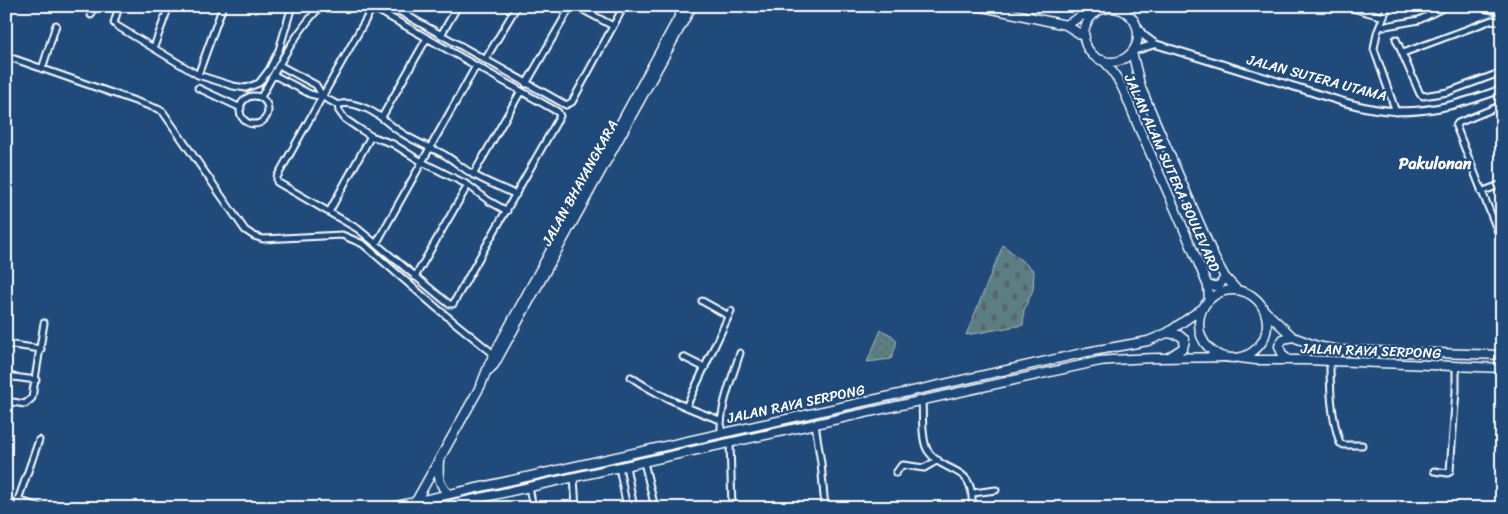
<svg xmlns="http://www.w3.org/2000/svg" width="1508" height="514" viewBox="0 0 1508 514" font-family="Sriracha,sans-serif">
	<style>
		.grass { fill: url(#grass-dots); stroke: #adbec0 }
		.cemetery { fill: url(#cemetery-stones); stroke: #adbec0 }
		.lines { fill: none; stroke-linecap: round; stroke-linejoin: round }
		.minor-casing { stroke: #fff; stroke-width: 9 }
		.tertiary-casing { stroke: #fff; stroke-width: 10 }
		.secondary-casing { stroke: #fff; stroke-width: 11 }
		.primary-casing { stroke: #fff; stroke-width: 11 }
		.minor { stroke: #1f4a7a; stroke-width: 5 }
		.tertiary { stroke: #1f4a7a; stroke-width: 6 }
		.secondary { stroke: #1f4a7a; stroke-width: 8 }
		.primary { stroke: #1f4a7a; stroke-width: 8 }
		.labels { text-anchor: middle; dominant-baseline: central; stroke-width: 4.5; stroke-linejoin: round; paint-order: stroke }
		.street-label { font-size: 14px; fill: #fff; stroke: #1f4a7a }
		.quarter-label { font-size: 16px; font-weight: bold; fill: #fff; stroke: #1f4a7a }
	</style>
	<defs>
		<pattern id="grass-dots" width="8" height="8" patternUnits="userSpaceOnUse" patternTransform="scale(1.25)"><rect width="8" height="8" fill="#5b7e82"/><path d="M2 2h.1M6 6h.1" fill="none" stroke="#546567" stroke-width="1.8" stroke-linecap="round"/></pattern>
		<pattern id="cemetery-stones" width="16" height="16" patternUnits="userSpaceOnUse" patternTransform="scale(1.25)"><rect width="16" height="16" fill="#5b7e82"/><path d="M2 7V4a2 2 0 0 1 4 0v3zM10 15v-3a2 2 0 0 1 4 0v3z" fill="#546567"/></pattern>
	</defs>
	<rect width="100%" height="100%" fill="#1f4a7a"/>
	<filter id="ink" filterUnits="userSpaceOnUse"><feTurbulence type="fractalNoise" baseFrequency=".02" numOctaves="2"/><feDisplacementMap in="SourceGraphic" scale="10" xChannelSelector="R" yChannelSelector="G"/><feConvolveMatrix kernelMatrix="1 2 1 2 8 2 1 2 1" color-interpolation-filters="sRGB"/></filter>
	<g filter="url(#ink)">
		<!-- grass -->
		<path class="grass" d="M881,330c20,9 17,10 10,29l-24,3z"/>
		<!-- cemetery -->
		<path class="cemetery" d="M1003,245l31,26 -1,19 -9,20 -1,15 -57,10z"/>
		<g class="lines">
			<defs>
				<path id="minor" d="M119,6l-5,17 3,3 81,49 35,11 13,2 13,-5 10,-13 10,-20 13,-44
					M394,6l3,4 169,95 6,-3 52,-96
					M576,6l37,20
					M1345,6l39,11
					M1388,6l-11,27 -3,16 22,63
					M1473,6l25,5 1,-5
					M374,10l5,1 179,101 2,4 -107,188h-4l-91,-75 -81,-47v-5l93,-165z
					M91,15l3,-9
					M1380,27l39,-7 28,-14
					M441,35l17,-29
					M1396,39l24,55 3,2 25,-4 54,-20
					M154,47l15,-41
					M1403,53l89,-33 10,2
					M6,56l152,53 5,3 82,118 9,6 9,3 79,-4 21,9 75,65 58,47
					M485,60l32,-54
					M279,65l37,20 7,12
					M42,69l14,-44
					M198,75l25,-69
					M274,75l36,19 13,3 15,8c9,-4 20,0 29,4 14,6 22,16 35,24 12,8 24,13 37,19 12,5 21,15 32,21 14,9 30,14 45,22
					M526,84l45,-78
					M198,88l43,20
					M240 110a14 14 0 1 1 28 0a14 14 0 1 1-28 0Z
					M261,97c18,-32 34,-64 60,-91
					M338,105l1,6 6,8 13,9 13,8 22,8 29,18 46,23 21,16 18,10
					M1502,105l-44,18 -2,3 46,116
					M382,117l45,-79
					M473,175l48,-84
					M1481,192l21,-8
					M329,212l42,-76
					M376,244l100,-178
					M415,277l53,-92
					M702,301l27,15
					M6,344l35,5
					M683,357l22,11
					M1330,361c0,29 1,55 10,82l4,2h18
					M6,376l30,4
					M631,377c27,19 58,32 89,43
					M6,401l19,3 7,-6 12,-75
					M922,401c1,13 -1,40 6,50 18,26 47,11 44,57
					M686,407l45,-96
					M815,424l6,39 4,45
					M721,433c-1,-28 11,-54 19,-80
					M730,443l2,65
					M644,462l11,46
					M626,466l8,42
					M619,467l8,41
					M1434,471l14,2 2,-2 6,-80v-24
					M896,473l5,-7 2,-1 21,3 14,-8
					M574,477l2,31
					M529,487l4,21
					M973,493l23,-3
					M479,498l1,10
					M18,500l24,8
					M18,508v-8l21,-60"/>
				<path id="tertiary" d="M1137,26l6,9 12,9c49,15 98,30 147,45 29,9 61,21 92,22 38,2 73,-9 108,-22
					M1133,51l22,-7"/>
				<path id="secondary" d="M978,6l88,19 19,12
					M1084 35a27 27 0 1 1 54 0a27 27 0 1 1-54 0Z
					M1066,25l31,-18
					M1132,52l9,36 74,171 10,18 12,13
					M1103,60c22,23 26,47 39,75 23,50 45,101 66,151l1,14
					M1208,286h11l6,-9
					M489,370l5,-5 198,-359
					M439,461c-1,13 -1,25 10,33
					M416,501l65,-116 9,-23 11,-21 184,-335"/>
				<path id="primary" d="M1199 324a34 34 0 1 1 68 0a34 34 0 1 1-68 0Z
					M1264,310l29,27 24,9 22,4 163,5
					M1167,333l12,2 6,5 -2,8 -14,9
					M1240,358l16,2h51l195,8
					M1288,360l-6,-6 -3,-8 4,-7 10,-2
					M387,508l700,-156 61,-11 19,-8 36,-25
					M435,508l665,-147c42,-4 83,-3 124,-4"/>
			</defs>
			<!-- minor casing -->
			<use href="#minor" class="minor-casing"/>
			<!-- tertiary casing -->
			<use href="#tertiary" class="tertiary-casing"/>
			<!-- secondary casing -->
			<use href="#secondary" class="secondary-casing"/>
			<!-- primary casing -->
			<use href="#primary" class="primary-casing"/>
			<!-- minor -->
			<use href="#minor" class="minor"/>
			<!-- tertiary -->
			<use href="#tertiary" class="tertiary"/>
			<!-- secondary -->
			<use href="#secondary" class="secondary"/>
			<!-- primary -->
			<use href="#primary" class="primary"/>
		</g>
	</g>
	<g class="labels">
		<!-- street labels -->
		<g class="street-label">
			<text transform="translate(1317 78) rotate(15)">JALAN SUTERA UTAMA</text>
			<text transform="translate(1172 173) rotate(66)">JALAN ALAM SUTERA BOULEVARD</text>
			<text transform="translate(580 183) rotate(-61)">JALAN BHAYANGKARA</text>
			<text transform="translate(1371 351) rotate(2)">JALAN RAYA SERPONG</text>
			<text transform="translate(796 404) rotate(-12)">JALAN RAYA SERPONG</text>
		</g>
		<!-- quarter labels -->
		<g class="quarter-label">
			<text x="1435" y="163">Pakulonan</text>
		</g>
	</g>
	<!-- margin -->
	<rect width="1508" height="514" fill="none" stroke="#1f4a7a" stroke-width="25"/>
	<rect x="12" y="12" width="1483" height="489" fill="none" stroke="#fff" stroke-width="2" filter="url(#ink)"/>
</svg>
